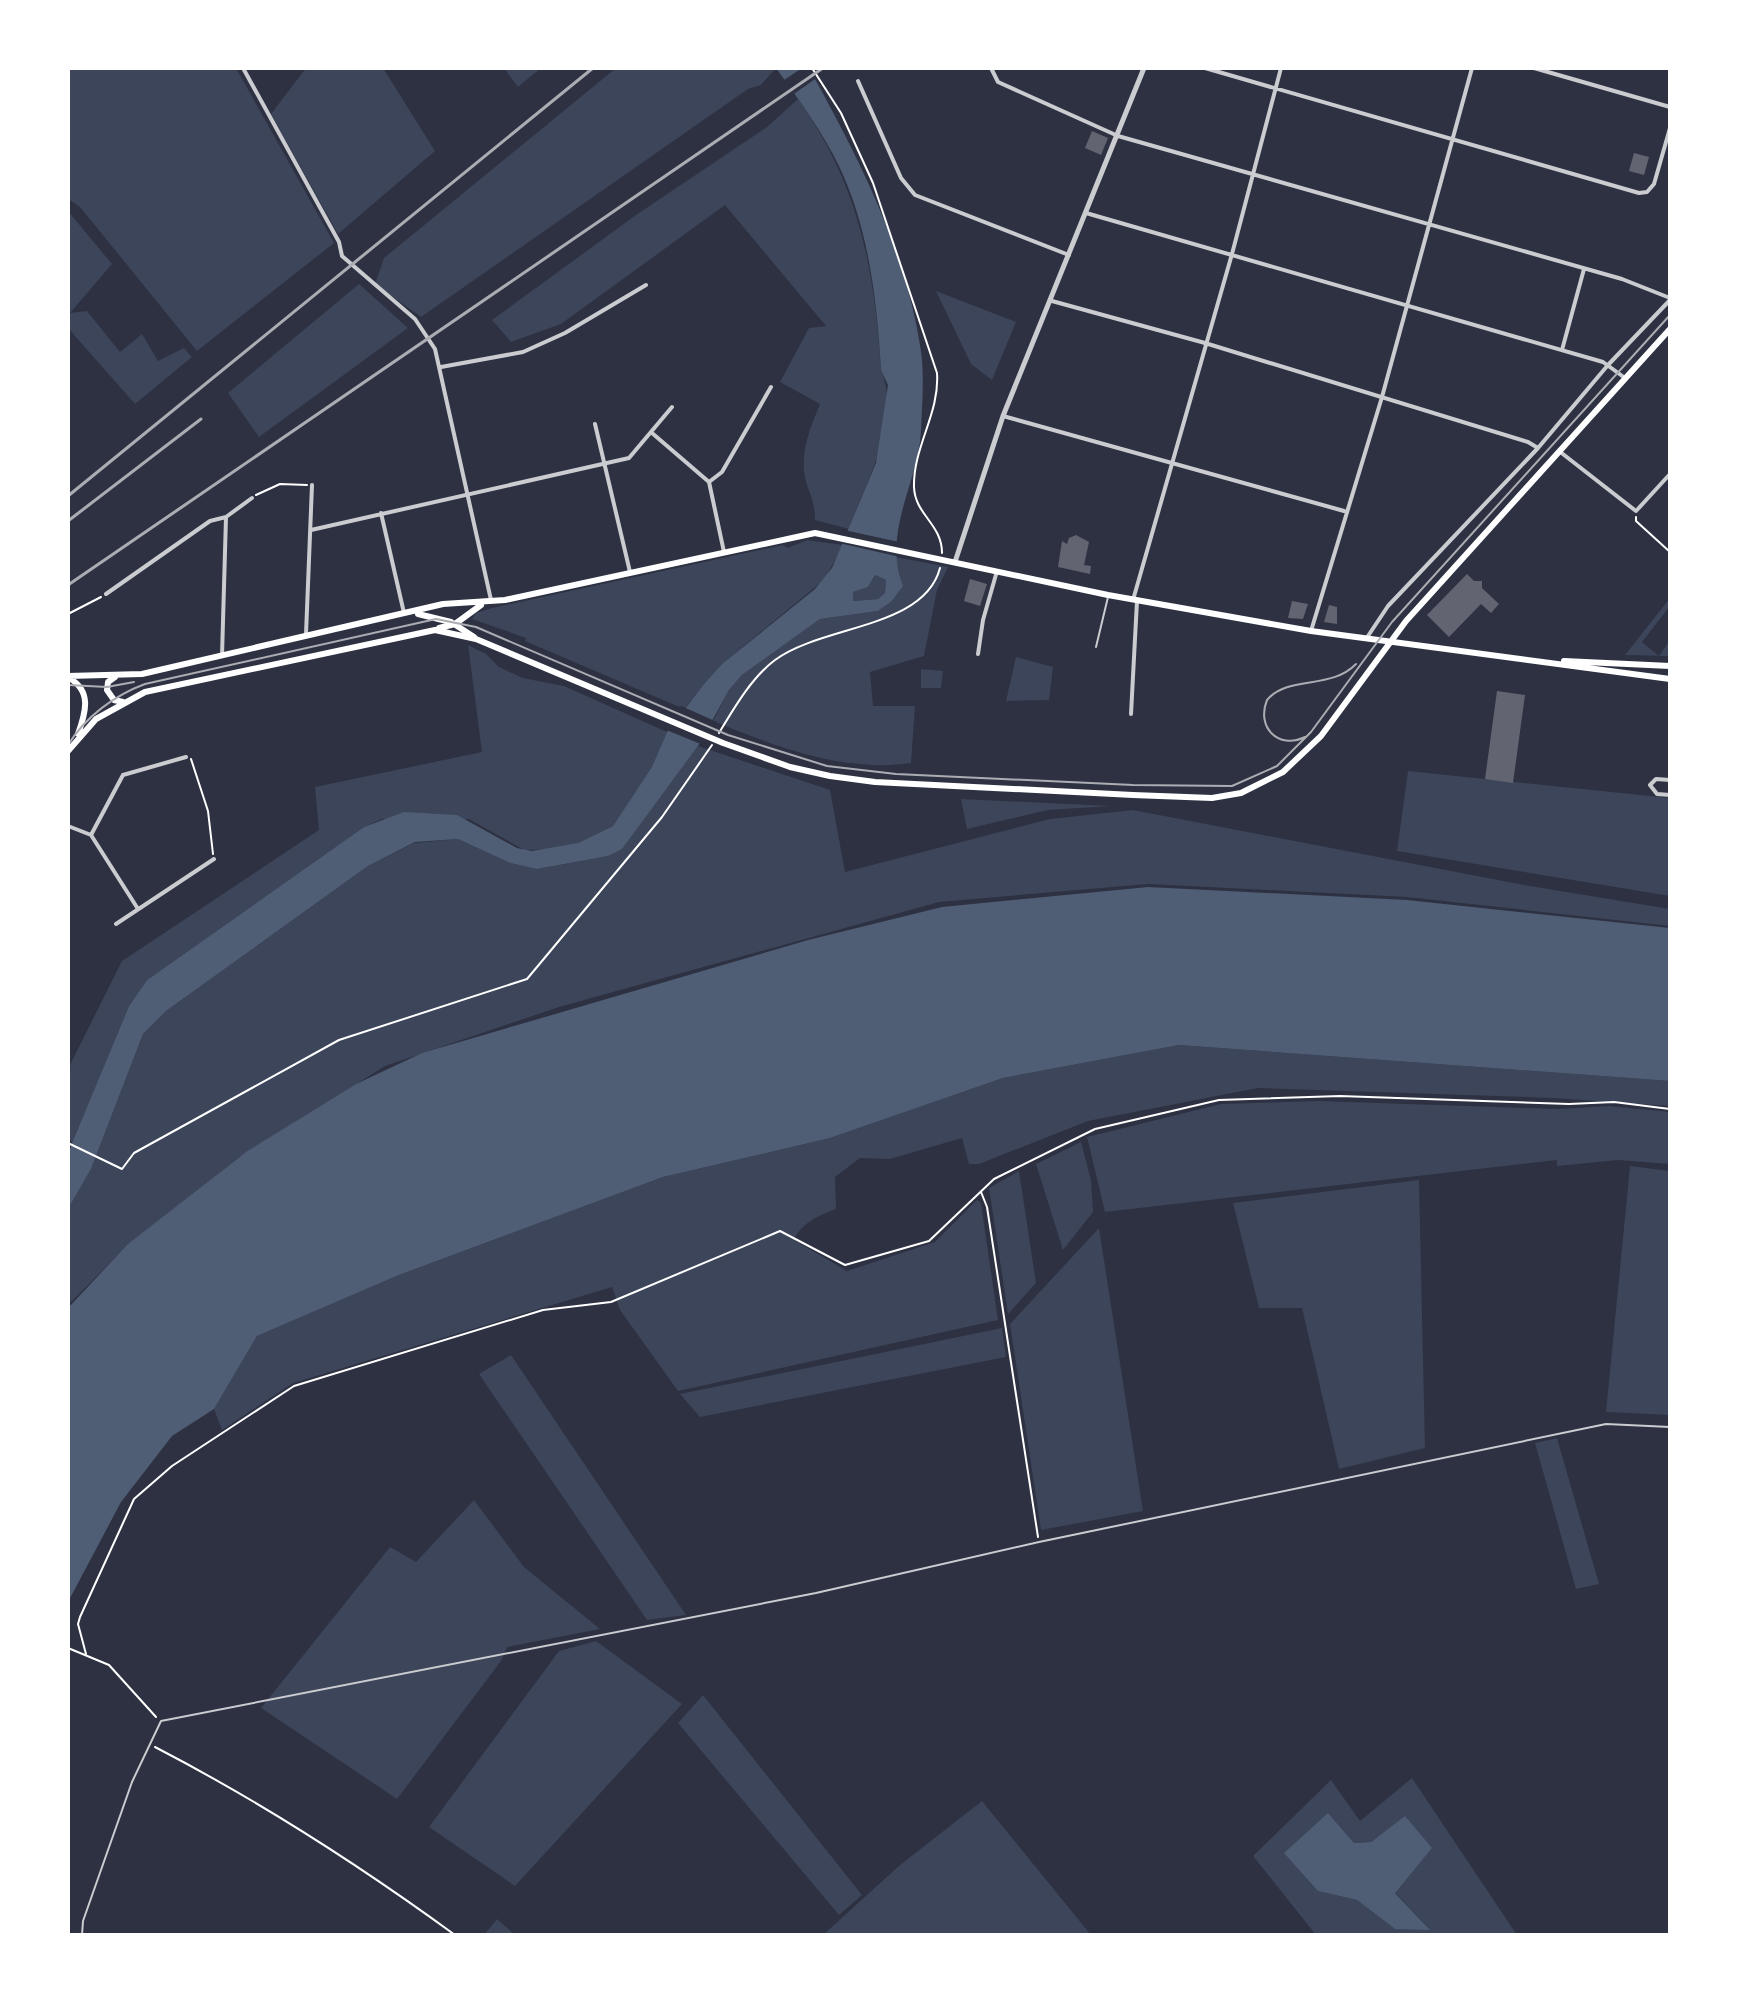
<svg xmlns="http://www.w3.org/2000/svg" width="1738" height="2003" viewBox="0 0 1738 2003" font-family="'Noto Sans',sans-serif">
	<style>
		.green { fill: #3c4559; fill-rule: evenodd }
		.water { fill: #4f5d75; fill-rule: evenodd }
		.pier { fill: #2d3142 }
		.building { fill: #626471 }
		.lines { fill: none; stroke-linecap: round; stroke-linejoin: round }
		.path { stroke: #fff; stroke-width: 2 }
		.service { stroke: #caccd0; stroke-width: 2 }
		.minor { stroke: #caccd0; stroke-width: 4 }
		.tertiary { stroke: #caccd0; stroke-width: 5 }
		.secondary { stroke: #fff; stroke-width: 6 }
		.tram { stroke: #abadb3; stroke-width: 2 }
		.rail { stroke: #abadb3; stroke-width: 3 }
	</style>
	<rect width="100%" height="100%" fill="#2d3142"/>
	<!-- green -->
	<path class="green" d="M68,68h168l98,175 -137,108 -117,-144 -12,-8z
		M306,68h77l52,83 -97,83 -67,-120z
		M504,68h37l-23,19z
		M616,68h160l-15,17 -13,4 -327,228 -46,-33 9,-26z
		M798,99c61,86 76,167 83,271 21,51 -15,111 -32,159l-34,-9c0,-23 -9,-30 -11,-49 -2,-24 7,-45 16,-67l-40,-22 29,-54 17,-2 -101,-121 -164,119 -50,18 -19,-22 144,-105 131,-88z
		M68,211l44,53 -42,49 17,-2 33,41 22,-18 16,27 26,-13 8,9 -57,47 -67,-76z
		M359,284l49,44 -149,109 -31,-44z
		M936,291l80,31 -24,58 -21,-16z
		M807,540l36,5 -18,34 -103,85 -38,45 -159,-68 1,-3 -54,-19 4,-6 16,-5 291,-63 5,3z
		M896,557l52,10 -11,23 -13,66 -54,16 3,34h42l-4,57c-67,10 -137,-17 -198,-42l16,-31 13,-15 78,-56 58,-8 13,-9 11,-16z
		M875,575l11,5 -1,13 -7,6 -25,2v-9l15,-5z
		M1670,598v8l-28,36 17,14 9,-13 2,13 -45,-1z
		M468,645l18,9 13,13 24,11 41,8 103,46 -15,36 -39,58 -35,17 -19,6 -35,1 -55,-31h-87l-18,8 -217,153 -18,26 -56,136 -5,-2v-71l54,-108 197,-131 -4,-43 167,-35z
		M1016,657l37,10 -4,33 -43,1z
		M921,669l22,2 -2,17h-20z
		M698,746l132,44 15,82 205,-53 83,-9 391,75 146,24v17l-263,-29 -259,-13 -209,18 -380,105 -174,59 -146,91 -114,91 -57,57v-96l23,-40 52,-135 23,-23 202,-145 46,-23 44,-4 52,24 27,6 71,-13 14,-8z
		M1408,771l262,27v98l-273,-45z
		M961,799l150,7 -63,4 -81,19z
		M1179,1045l491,36v25l-117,-8 -295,-10 -170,33 -109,43h-10l-7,-26 -72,21 -30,-1 -25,19 1,32c-16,6 -35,14 -42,31l53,31 88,-29 42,-42 4,3 17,117 -320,71 -58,-81 -8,-23 -319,96 -71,47 -8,-21 43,-73 142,-61 264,-98 167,-39 173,-60z
		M1319,1101l239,8 51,-3 61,6v52l-52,-4 -61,6v-6l-452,52 -18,-75 134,-33z
		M1081,1142l10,38 2,32 -30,38 -27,-86z
		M1630,1166l40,5v244l-64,-3z
		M1019,1171l17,112 -28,31 -19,-126z
		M1419,1180l6,268 -86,21 -37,-161h-43l-26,-105z
		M1099,1228l44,283 -102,19 -31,-206z
		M1002,1328l4,29 -306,60 -20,-23z
		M511,1355l175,260 -39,5 -168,-246z
		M1557,1438l42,146 -23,5 -41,-146z
		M474,1500l50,67 76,62 -93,18 -6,14 -104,138 -136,-91 129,-161 26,15z
		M596,1641l86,63 -167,182 -86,-59 130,-176z
		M703,1695l159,200 -23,20 -161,-192z
		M1412,1778l105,157h-201l-63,-79 78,-76 29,41zM1328,1813l26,30 17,-1 34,-25 -10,75 34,37h-34l-38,-29 -39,-9z
		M982,1801l109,134h-268l77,-70z
		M497,1919l18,16h-31z"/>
	<!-- water -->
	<path class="water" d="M776,68h33c48,87 95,177 111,277 5,28 2,58 1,86 -3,54 -39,99 -18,155l-12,16 -13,9 -58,8 -78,56 -13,15 -31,56 -76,103 -14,7 -71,13 -27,-6 -52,-24 -43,3 -47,24 -202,145 -23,23 -52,135 -23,40v-56l61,-147 18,-26 217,-153 40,-15 53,3 60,33 15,3 46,-8 35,-17 39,-59 15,-35 38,-49 17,-19 93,-75 17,-21 44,-105 12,-78 -7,-15c-4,-69 -12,-141 -42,-204 -17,-35 -40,-66 -63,-98zM875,575l11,5 -1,13 -7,6 -25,2v-9l15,-5z
		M1148,887l259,13 263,28v153l-491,-36 -176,33 -173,60 -167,39 -264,98 -142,61 -43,73 -42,27 -51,66 -53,100v-294l60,-64 118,-92 110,-68 66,-31 386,-113 134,-33z
		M1328,1813l26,30 17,-1 34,-26 27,32 -37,45 35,37 -35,-1 -38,-29 -39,-9 -34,-38z"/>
	<!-- pier -->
	<path class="pier" d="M802,68h11l5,9 -27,19 -10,-14z
		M844,530l55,12 1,15 -61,-14z
		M681,706l36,16 -14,23 -39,-16z"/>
	<!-- building -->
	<path class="building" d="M1092,131l16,7 -7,17 -16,-7z
		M1634,153l15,4 -5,18 -15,-4z
		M1076,535l13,7 -5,23 7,1 -1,8 -32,-7 4,-26 5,3 2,-6z
		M1467,574l7,7h8v7l17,16 -8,9 -10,-9 -32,33 -22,-22z
		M970,579l17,5 -7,22 -16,-5z
		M1292,601l16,3 -5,15 -15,-1z
		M1329,605l8,2v17l-13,-2z
		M1497,691l28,4 -12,88 -28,-4z"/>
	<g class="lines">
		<!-- path -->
		<path class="path" d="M812,68l29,45 32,70 64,190c3,40 -24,74 -23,114 1,28 28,37 28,66
			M256,495l24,-11 27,1
			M1636,517v4l34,31
			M68,614l33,-17
			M719,733c15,-25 33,-56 56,-73 47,-35 149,-31 165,-92
			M191,759l17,52 5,43
			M68,1143l54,26 12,-16 205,-113 188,-61 135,-162 50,-72
			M981,1192l6,15 51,330
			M68,1648l41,17 47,52
			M86,1654l-8,-30 2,-7 54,-118 38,-33 122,-80 249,-76 68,-8 169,-71 65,34 84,-24 65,-62 101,-50 124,-29 121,-4 229,8 45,-2 56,7
			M155,1747c106,55 204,118 300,188"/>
		<!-- service -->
		<path class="service" d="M1096,647l12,-50
			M82,1935l1,-14 49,-139 29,-61 655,-128 223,-51 567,-118 64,3"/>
		<!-- minor -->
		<path class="minor" d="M243,68l96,174 3,14 73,63 20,30 56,251
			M991,68l7,14 120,54 504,143 48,19
			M1205,68l434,125 8,-1 7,-8 16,-56
			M1534,68l136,39
			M858,81l43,97 14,17 154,60
			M1086,213l517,149 22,16
			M1052,301l153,42 323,99 10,6
			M1562,350l22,-81
			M441,367l82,-15 42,-19 81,-48
			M1003,416l341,95
			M595,424l35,148
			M652,433l57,49 15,70
			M1559,451l77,60 34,-37
			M709,482l13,-10 49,-85
			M381,513l23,100
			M311,530l318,-72 43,-51
			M106,594l104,-73 16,-4 26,-19
			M1133,600l99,-346 49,-186
			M1311,631l71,-234 90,-329
			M306,634l6,-149
			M1366,639l22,-33 150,-158 70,-83 62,-65
			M978,654l5,-34 14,-49
			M222,656l4,-139
			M1131,714l6,-113
			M1670,780l-14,-1 -6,6 7,9 13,1
			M68,826l23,9 47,74
			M91,835l32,-60 63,-18
			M116,924l98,-65"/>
		<!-- tertiary -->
		<path class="tertiary" d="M955,562l48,-146 141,-348"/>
		<!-- secondary -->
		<path class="secondary" d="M418,614l33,8 23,15
			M439,628l16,-4 26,-19
			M1564,661l106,5
			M68,676l74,-2 301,-70 62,-4 310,-67 293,62 203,36 359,48
			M115,677l-7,5 -1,8 7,10 9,2
			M69,678c23,13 17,34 9,56
			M68,751l28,-32 49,-27 290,-62 41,9 247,104 67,24 40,9 45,6 258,13 79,3 29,-5 42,-21 38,-36 85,-115 264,-292"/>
		<!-- tram -->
		<path class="tram" d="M68,685l39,2 27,-5
			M1305,737c-27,13 -49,-10 -38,-37 21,-25 64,-10 89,-36
			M68,745c17,-28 47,-50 77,-61l291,-65 40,8 252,108 99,31 69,8 237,11 99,1 45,-20 34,-34 81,-110 278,-307"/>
		<!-- rail -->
		<path class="rail" d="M68,496l525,-428
			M68,521l133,-102
			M68,585l755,-517"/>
	</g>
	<!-- border -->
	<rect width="1738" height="2003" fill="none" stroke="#ffffff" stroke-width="140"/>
</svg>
